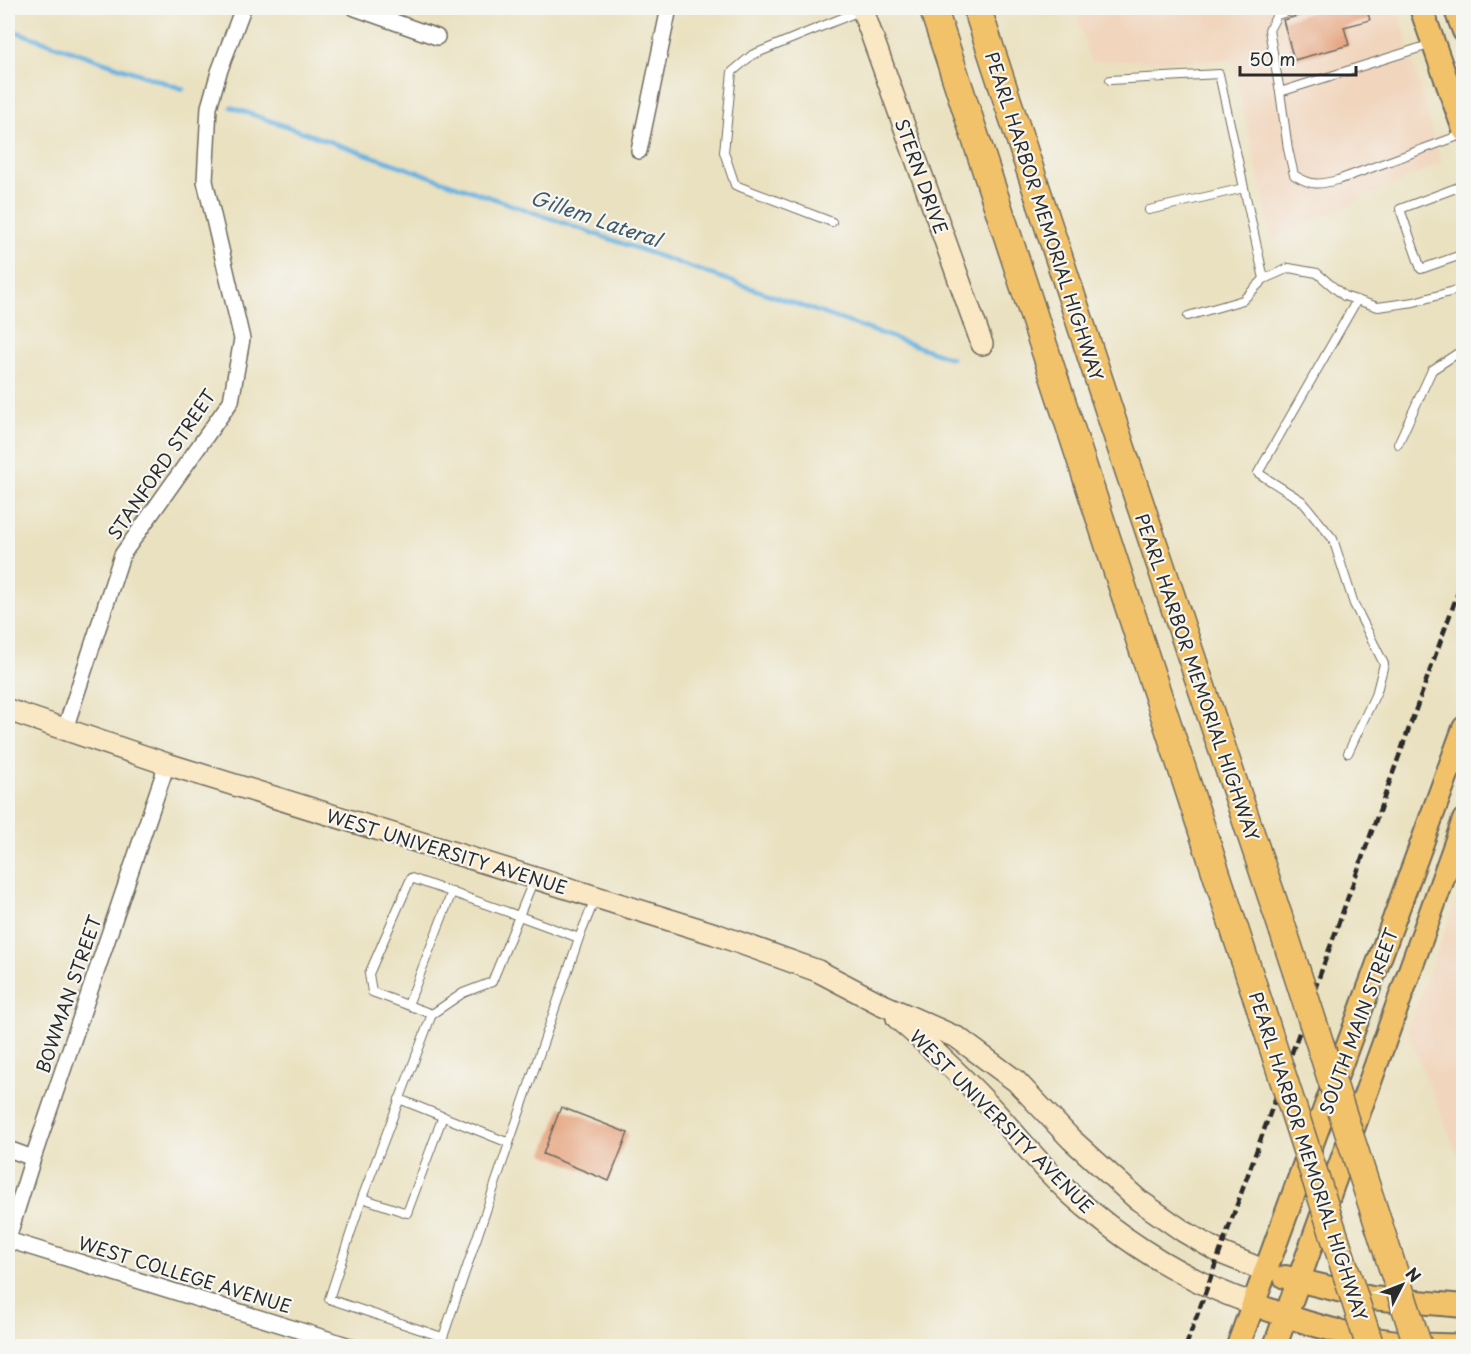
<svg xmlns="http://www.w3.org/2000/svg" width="1471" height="1354" viewBox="0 0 1471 1354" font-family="'Playpen Sans',sans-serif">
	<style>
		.built { fill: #f1d5bd }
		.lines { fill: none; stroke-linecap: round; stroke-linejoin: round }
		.stream { stroke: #68b2e0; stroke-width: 4.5 }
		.building { fill: #e49a71 }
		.lane-casing { stroke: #6e6b5f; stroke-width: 10 }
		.street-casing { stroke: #6e6b5f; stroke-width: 18 }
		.secondary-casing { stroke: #6e6b5f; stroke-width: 24 }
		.primary-casing { stroke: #6e6b5f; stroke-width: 26 }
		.highway-casing { stroke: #6e6b5f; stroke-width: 30 }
		.lane { stroke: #fff; stroke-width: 8 }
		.street { stroke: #fff; stroke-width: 15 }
		.secondary { stroke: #fae7c3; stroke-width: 21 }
		.primary { stroke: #f2c26a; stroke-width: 22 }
		.highway { stroke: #f2c26a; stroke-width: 27 }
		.rail { stroke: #2b2b2b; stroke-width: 4.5; stroke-dasharray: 9 4.5; stroke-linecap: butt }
		.highway-bridge-casing { stroke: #6e6b5f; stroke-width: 30; stroke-linecap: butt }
		.highway-bridge { stroke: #f2c26a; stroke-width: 27 }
		.labels { text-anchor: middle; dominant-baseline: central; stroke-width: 4.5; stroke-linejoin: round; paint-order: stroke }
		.street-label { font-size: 18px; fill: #2b2b2b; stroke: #f6f6f2 }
		.water-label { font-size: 20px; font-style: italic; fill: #405a6a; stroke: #f6f6f2 }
	</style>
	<rect width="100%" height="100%" fill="#f6f6f2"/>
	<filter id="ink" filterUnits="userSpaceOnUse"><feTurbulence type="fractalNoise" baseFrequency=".0167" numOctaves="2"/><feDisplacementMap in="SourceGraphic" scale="12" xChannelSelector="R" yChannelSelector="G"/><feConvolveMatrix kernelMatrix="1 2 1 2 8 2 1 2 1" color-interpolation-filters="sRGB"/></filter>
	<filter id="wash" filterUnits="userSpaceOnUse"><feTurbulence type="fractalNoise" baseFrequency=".008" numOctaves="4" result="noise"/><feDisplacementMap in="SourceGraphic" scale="24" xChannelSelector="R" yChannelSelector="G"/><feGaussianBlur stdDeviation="1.35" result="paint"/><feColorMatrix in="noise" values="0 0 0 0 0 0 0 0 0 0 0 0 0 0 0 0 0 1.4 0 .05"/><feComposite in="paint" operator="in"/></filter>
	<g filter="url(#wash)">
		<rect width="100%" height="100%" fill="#eae1c0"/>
		<!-- built -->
		<path class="built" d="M1074,8h324l43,155 -168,77 -41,-180 -141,1z
			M1463,883v273l-7,-5 -49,-121z"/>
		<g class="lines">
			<!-- stream -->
			<path class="stream" d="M8,29l175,60
				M231,107l720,251"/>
		</g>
		<g id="blocks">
			<!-- building -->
			<path class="building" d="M1326,8h40l4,12 -26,7 5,18 -55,15 -11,-40z
				M561,1107l67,26 -19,48 -66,-27z"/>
		</g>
	</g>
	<g filter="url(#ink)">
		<use href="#blocks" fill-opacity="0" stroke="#6e6b5f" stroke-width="1.5"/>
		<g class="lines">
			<defs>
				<path id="lane" d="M1432,44l-152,48 8,57 6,26c18,11 24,10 44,5l126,-46
					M1110,80l109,-6 45,205
					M1280,92l-11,-62 8,-15 25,-7
					M1464,185l-64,24 21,60 43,-15
					M1149,210l95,-22
					M832,222l-97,-37 -11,-33 8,-80 20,-17 110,-45
					M1188,316l55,-16 21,-21 25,-11 28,5 27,23 34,11 36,-5 50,-14
					M1398,444l34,-74 26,-17 6,-2
					M1348,753l29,-62 7,-27 -30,-60 -21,-65 -31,-38 -44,-28 99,-173
					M408,1005l44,-113
					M432,1014l31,-21 29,-11 27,-66 60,22
					M399,1099l110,44
					M362,1198l45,15 36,-97
					M442,1337l-113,-38 33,-101 70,-184 -60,-22 -3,-18 42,-96 108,38 15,-37
					M440,1346l139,-408 16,-39"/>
				<path id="street" d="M355,8l82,29
					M639,151l30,-143
					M65,729l57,-174 109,-154 11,-62 -37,-158 4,-74 10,-35 24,-64
					M8,1149l25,9
					M8,1238l25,-80 134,-394
					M8,1240l342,106"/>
				<path id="secondary" d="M862,8l120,336
					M8,710l159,54 548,170 103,37 63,33 77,34 58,43 55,58 66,60 46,32 38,22 45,18
					M897,1018c36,31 70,63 102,98 24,27 48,57 75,81 52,46 114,85 180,107"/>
				<path id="primary" d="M1421,8l43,122
					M1455,8l9,23
					M1285,1277l86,21 93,8
					M1254,1304c64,26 140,44 210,41
					M1238,1346l226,-618
					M1275,1346l189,-526"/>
				<path id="highway" d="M933,8l329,1005
					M977,8l145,442 161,480"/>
			</defs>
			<!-- lane casing -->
			<use href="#lane" class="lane-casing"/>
			<!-- street casing -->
			<use href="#street" class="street-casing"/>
			<!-- secondary casing -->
			<use href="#secondary" class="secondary-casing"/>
			<!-- primary casing -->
			<use href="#primary" class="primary-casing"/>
			<!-- highway casing -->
			<use href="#highway" class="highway-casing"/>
			<!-- lane -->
			<use href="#lane" class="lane"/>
			<!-- street -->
			<use href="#street" class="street"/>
			<!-- secondary -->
			<use href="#secondary" class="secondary"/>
			<!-- primary -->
			<use href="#primary" class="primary"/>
			<!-- highway -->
			<use href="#highway" class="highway"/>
			<!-- rail -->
			<path class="rail" d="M1186,1346l278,-770"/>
			<defs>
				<path id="highway-bridge" d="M1283,930l135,416
					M1262,1013l108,333"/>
			</defs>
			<!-- highway-bridge casing -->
			<use href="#highway-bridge" class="highway-bridge-casing"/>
			<!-- highway-bridge -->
			<use href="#highway-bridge" class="highway-bridge"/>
		</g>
	</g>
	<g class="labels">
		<!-- street labels -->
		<g class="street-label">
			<text transform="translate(922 176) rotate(70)">STERN DRIVE</text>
			<text transform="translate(1045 216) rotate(72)">PEARL HARBOR MEMORIAL HIGHWAY</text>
			<text transform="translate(161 464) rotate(-56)">STANFORD STREET</text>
			<text transform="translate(1198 677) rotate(71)">PEARL HARBOR MEMORIAL HIGHWAY</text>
			<text transform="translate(447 851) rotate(17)">WEST UNIVERSITY AVENUE</text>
			<text transform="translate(68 994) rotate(-71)">BOWMAN STREET</text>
			<text transform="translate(1358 1021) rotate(-70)">SOUTH MAIN STREET</text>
			<text transform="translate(1002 1121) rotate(45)">WEST UNIVERSITY AVENUE</text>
			<text transform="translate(1309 1156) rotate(72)">PEARL HARBOR MEMORIAL HIGHWAY</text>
			<text transform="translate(185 1274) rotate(17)">WEST COLLEGE AVENUE</text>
		</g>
		<!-- water labels -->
		<g class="water-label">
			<text transform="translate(596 218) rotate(19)">Gillem Lateral</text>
		</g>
	</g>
	<!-- margin -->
	<rect width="1471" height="1354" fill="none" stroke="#f6f6f2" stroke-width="30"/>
	<!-- north arrow -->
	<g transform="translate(1402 1285) rotate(48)" stroke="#f6f6f2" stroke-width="4.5" paint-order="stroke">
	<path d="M0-4.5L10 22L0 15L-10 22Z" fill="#2b2b2b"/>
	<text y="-9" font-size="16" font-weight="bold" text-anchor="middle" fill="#2b2b2b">N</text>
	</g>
	<!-- scale -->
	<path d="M1240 66v9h116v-9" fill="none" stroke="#2b2b2b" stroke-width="3"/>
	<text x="1249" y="66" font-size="18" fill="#2b2b2b" stroke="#f6f6f2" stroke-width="4.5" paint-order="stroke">50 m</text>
</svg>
